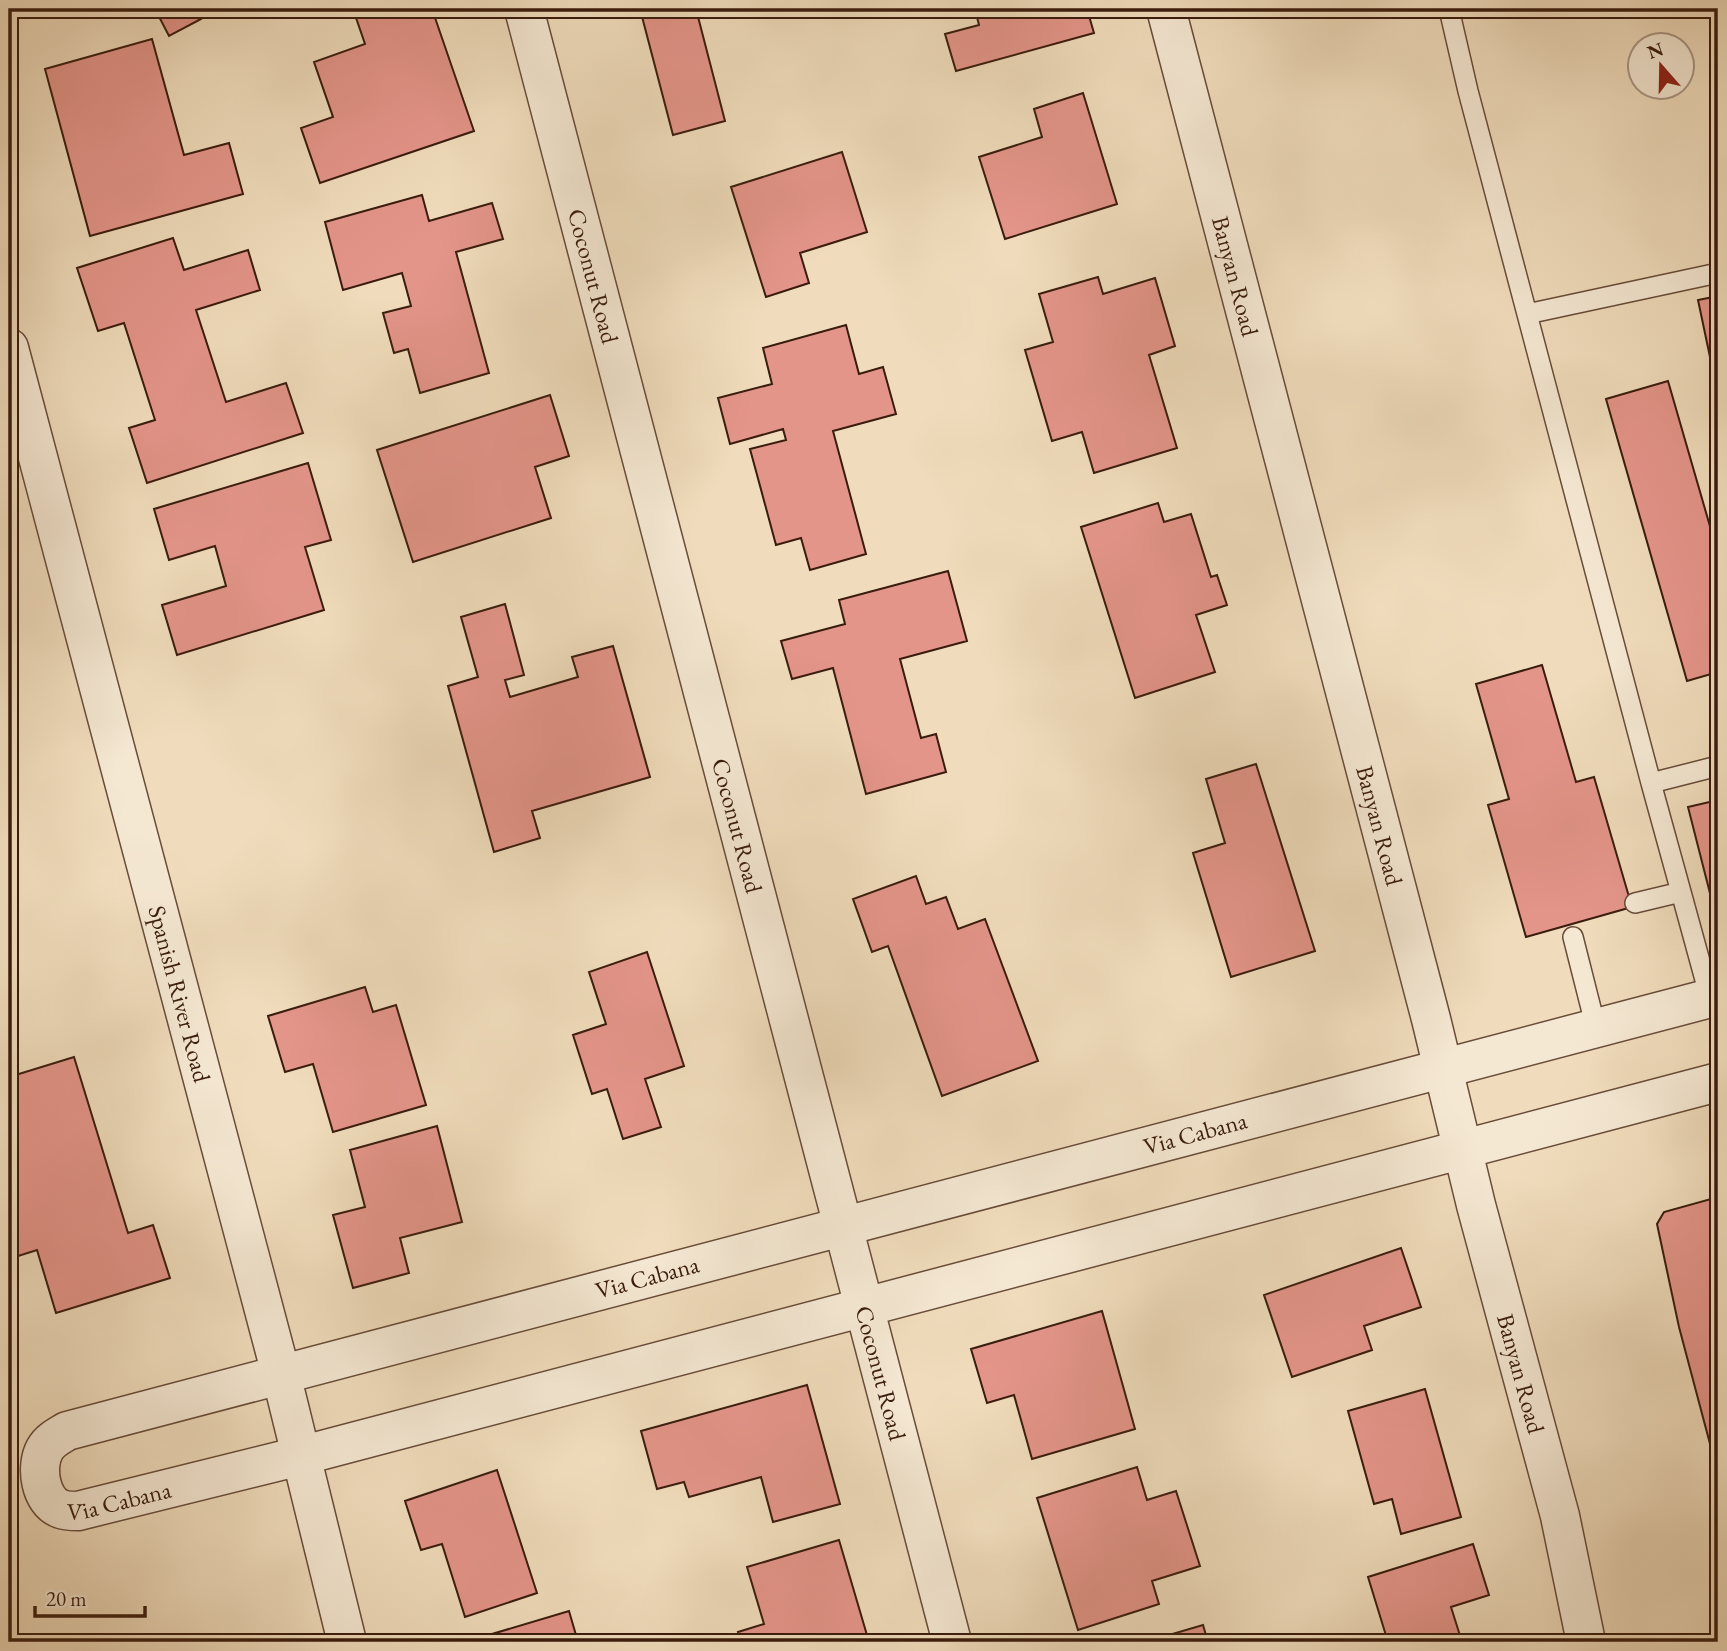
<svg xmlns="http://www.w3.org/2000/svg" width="1727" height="1651" viewBox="0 0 1727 1651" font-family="'EB Garamond',serif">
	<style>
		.building { fill: #e4958a; stroke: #3a1c0d; stroke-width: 2 }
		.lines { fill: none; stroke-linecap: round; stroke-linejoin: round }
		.service-casing { stroke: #684c39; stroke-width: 22 }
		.minor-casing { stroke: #684c39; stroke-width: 41 }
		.service { stroke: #f5e8d3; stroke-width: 19 }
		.minor { stroke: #f5e8d3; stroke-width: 38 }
		.labels { text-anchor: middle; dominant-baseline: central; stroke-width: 5; stroke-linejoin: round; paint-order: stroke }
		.street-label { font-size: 24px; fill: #3a1c0d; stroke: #f5e8d3 }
	</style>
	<rect width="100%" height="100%" fill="#f0dcbc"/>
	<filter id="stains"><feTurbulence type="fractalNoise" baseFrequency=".00286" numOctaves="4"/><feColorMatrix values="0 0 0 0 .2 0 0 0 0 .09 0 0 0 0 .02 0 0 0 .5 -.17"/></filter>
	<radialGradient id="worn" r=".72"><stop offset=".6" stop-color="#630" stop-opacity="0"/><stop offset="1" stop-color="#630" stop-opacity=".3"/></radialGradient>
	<!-- building -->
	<path class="building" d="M155,9h41l5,10 -32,17z
		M353,9h79l42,122 -154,52 -19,-55 32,-11 -19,-55 51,-18z
		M640,9h56l29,112 -52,14z
		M975,9h112l7,24 -138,38 -11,-37 34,-9z
		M152,39l32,116 45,-12 14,51 -153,42 -45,-167z
		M1083,93l34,111 -112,35 -26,-82 63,-20 -8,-28z
		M842,152l25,80 -67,21 9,30 -43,14 -35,-110z
		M422,195l7,26 63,-18 11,36 -47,13 33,121 -69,20 -12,-44 -14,4 -11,-40 28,-7 -9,-33 -59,17 -18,-68z
		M173,238l11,32 64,-20 12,40 -64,20 30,92 60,-19 17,50 -156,50 -18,-55 26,-8 -31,-97 -26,8 -21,-63z
		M1098,277l5,17 52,-16 20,68 -26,9 28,93 -83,25 -12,-41 -30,9 -27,-91 28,-8 -14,-48z
		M1718,296v99l-20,-95z
		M846,325l13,49 24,-7 13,47 -63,17 33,123 -56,16 -9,-32 -25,7 -26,-96 36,-9 -3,-11 -53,15 -12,-46 54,-14 -9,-36z
		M1668,381l50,173v118l-31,9 -81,-282z
		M550,395l19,61 -34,11 16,51 -138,44 -36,-112z
		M308,463l23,77 -26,7 19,63 -147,45 -15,-50 64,-19 -11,-40 -46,14 -15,-51z
		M1158,503l6,19 27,-8 20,63 6,-2 10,30 -31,10 19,57 -80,26 -54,-171z
		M948,571l19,70 -67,18 21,79 15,-4 10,38 -80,22 -33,-126 -41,11 -11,-38 64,-17 -6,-24z
		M505,604l19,71 -19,5 5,17 68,-20 -6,-20 41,-11 37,131 -118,34 8,27 -46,14 -46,-166 30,-9 -17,-60z
		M1542,665l34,117 18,-5 38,130 -106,30 -38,-132 21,-6 -33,-115z
		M1256,764l59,187 -84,26 -38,-124 32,-10 -19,-64z
		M1718,800v108l-4,1 -26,-102z
		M916,876l10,28 20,-7 12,32 27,-10 53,142 -96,35 -54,-150 -16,6 -19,-53z
		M647,952l37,114 -39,13 16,48 -38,12 -16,-50 -15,5 -19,-59 33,-11 -17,-52z
		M365,987l8,25 23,-7 30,100 -93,27 -20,-68 -28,8 -17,-56z
		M74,1057l54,176 25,-8 17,53 -114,35 -19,-63 -22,7 -6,-21v-159z
		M437,1126l25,96 -62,16 9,35 -56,15 -20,-73 32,-8 -15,-57z
		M1718,1197v277l-39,-147 -22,-103 7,-12z
		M1401,1248l20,59 -57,19 8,24 -80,27 -28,-82z
		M1102,1311l33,118 -103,30 -18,-64 -27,8 -16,-54z
		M807,1385l33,119 -67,18 -12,-45 -72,20 -5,-15 -27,7 -16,-58z
		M1425,1389l36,128 -60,17 -9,-35 -18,5 -26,-93z
		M1137,1467l10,33 29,-9 24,75 -48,15 7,23 -81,26 -41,-132z
		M497,1470l40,123 -72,24 -23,-73 -21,6 -16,-49z
		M839,1540l30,102h-128l-3,-10 26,-8 -17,-57z
		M1473,1544l16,51 -38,12 11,35h-74l-20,-65z
		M569,1611l9,31h-113z
		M1203,1625l5,17h-63z"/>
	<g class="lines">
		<defs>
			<path id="service" d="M1449,9l19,82 183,692
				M1527,314l191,-41
				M1681,892l-30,-109 67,-17
				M1635,903l46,-11 29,106
				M1573,937l23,91"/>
			<g id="minor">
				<path id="s1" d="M524,9l428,1633"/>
				<path id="s2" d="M1166,9l265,1010 45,186 84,311 26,126"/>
				<path id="s3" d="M9,348l272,1026 66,268"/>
				<path id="s4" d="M1718,996l-1651,435c-8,5 -17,9 -22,18 -10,17 -5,53 16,60 5,2 12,2 17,2l222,-55 1418,-374"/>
			</g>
		</defs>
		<!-- service casing -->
		<use href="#service" class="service-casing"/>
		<!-- minor casing -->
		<use href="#minor" class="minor-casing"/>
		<!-- service -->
		<use href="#service" class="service"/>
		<!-- minor -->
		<use href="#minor" class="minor"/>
	</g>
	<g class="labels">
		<!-- street labels -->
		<g class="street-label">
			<text stroke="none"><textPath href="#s2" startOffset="276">Banyan Road</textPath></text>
			<text stroke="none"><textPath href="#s1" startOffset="276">Coconut Road</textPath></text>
			<text stroke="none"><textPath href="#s2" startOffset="844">Banyan Road</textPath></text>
			<text stroke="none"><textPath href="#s1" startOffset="844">Coconut Road</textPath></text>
			<text stroke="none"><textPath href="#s3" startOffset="668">Spanish River Road</textPath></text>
			<text transform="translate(1195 1133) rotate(-15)">Via Cabana</text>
			<text transform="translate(647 1277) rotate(-15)">Via Cabana</text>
			<text stroke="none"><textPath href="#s1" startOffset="1410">Coconut Road</textPath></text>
			<text stroke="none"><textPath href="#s2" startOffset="1410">Banyan Road</textPath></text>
			<text stroke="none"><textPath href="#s4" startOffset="1864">Via Cabana</textPath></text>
		</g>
	</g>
	<!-- margin -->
	<rect width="1727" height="1651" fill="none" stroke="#f0dcbc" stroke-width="35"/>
	<rect x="10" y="10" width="1706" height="1630" fill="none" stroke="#3a1c0d" stroke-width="3.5"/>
	<rect x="18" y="18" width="1692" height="1616" fill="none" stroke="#3a1c0d" stroke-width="2"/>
	<!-- north arrow -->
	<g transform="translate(1661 66) rotate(340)"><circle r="33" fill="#f5e8d3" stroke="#aa9684" stroke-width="2"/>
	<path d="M0-5L12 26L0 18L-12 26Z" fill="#8f2418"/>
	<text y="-10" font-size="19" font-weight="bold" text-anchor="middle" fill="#3a1c0d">N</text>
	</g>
	<!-- scale -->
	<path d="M35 1606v10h110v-10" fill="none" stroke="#3a1c0d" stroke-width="3.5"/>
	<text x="46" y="1606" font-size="21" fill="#3a1c0d" stroke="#f5e8d3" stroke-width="5" paint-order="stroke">20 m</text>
	<rect width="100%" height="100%" filter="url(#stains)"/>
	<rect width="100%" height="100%" fill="url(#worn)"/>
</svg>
